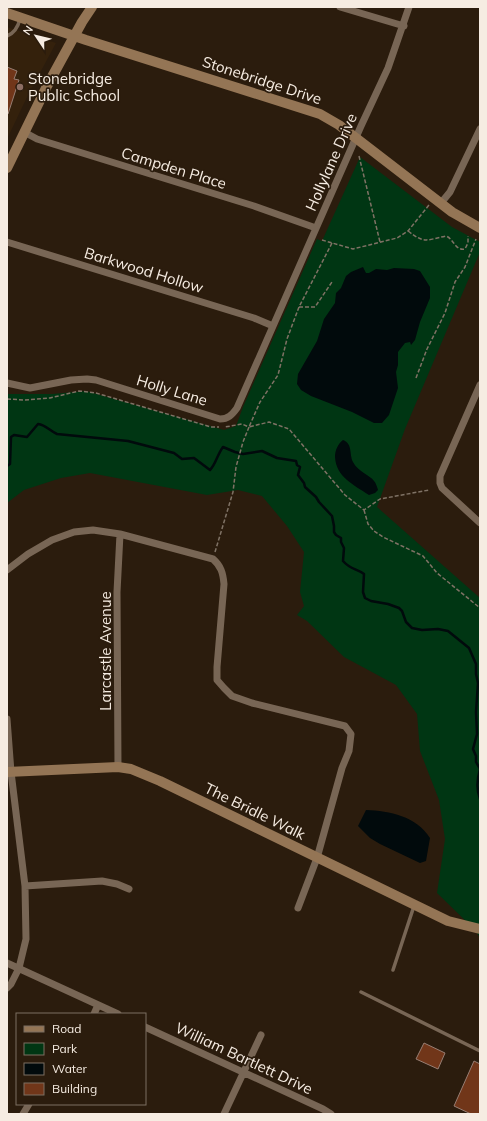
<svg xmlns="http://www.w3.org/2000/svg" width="487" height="1121" viewBox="0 0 487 1121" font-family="Mulish,sans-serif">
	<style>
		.built { fill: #34210c }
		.green { fill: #003613 }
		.water { fill: #010a0c }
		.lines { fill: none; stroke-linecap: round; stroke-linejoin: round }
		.stream { stroke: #010a0c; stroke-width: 2.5 }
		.building { fill: #713619; stroke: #977e73 }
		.path { stroke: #7f7265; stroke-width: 1.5; stroke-dasharray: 4 2; stroke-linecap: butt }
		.lane { stroke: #786655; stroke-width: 3.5 }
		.street { stroke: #786655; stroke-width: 7 }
		.secondary { stroke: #947555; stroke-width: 10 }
		.education-dot { fill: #8d6e63; stroke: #2b1c0d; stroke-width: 1.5 }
		.labels { text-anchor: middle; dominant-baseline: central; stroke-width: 3.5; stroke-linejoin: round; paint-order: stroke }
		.poi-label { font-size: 15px; fill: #f6ece2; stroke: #2b1c0d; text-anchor: start }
		.street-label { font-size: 15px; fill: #f6ece2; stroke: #2b1c0d }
	</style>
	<rect width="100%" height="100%" fill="#2b1c0d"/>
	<!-- built -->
	<path class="built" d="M7,27l49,16 -28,52 -21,44z"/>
	<!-- green -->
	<path class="green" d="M360,157l92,70 28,15v10l-75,177 -28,78 103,91v340l-5,-8 -38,-37 8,-54 -6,-39 -19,-49 -3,-37 -21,-29 -52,-28 -37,-36 -10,-6 7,-9 -4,-14 4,-40 -17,-26 -25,-30 -24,-6 -31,5 -117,-22 -29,5 -37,12 -17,13v-109h45l34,-3 138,39 12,-4 7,-19 74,-168 5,2z"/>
	<!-- water -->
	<path class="water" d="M363,267l3,6h3l7,-4 11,1 7,-2 20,1 6,2 10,16v11l-10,24 -5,18 -4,5 -1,-3 -5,1 -7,9v13l-2,7 2,16 -9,27 -7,8h-8l-22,-11 -41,-16 -10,-6 -4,-6 1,-10 19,-33 7,-22 11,-16 1,-10 5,-5 5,-12 5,-4z
		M343,440c10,4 6,14 10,22 5,10 17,13 21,19 2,2 3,6 4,9l-3,3 -6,2c-15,-10 -33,-18 -34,-38 0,-7 3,-13 8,-17z
		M366,810c24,1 50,6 64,28l-4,23 -6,2 -40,-19 -10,-6 -12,-12z"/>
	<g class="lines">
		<!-- stream -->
		<path class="stream" d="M7,466l3,-2 1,-27 3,-2 13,2 11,-13c8,1 12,7 19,10l71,7 46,12 8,6 12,-1 16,12c6,-6 7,-15 13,-23l12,5 8,2 19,-3 15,7 19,3 1,4 3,2 -2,8 6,8 1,4 11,10 3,5 13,14 2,10v6l2,3 5,3v4l3,6 -1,13c8,9 13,7 21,13l-1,18 2,6 6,3 17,3 11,4 3,3 4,11 6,6 10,2 16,-1 10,2 21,17 7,16v10l2,9 -2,29 1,22 -4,15 3,7v6l4,7c-3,10 -4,20 0,30"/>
	</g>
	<!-- building -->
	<path class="building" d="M7,67l10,4 -3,8 5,1 -11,34h-1z
		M424,1043l21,10 -7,16 -22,-10z
		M474,1061l6,3v50h-9l-17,-8z"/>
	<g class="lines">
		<!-- path -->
		<path class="path" d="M359,156l21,86
			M408,231c17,13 18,9 38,5 8,3 9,15 19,13l3,-6v-7
			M322,240l31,9 44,-11 11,-7 21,-26
			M332,243l-33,64 -12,32 -9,36 -18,27 -11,25 20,-5 20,7 56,66 19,15 16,-11 49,-9
			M299,307h16l17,-25
			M416,378l11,-29 18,-36 10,-31 10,-15 11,-28
			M7,399l18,1 25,-2 29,-7 17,2 115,34h8
			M364,510l4,14 6,7 9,6 40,19 14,17 43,35
			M215,552l18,-60 3,-25 7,-25 6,-15 -7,-3 -17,3"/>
		<!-- lane -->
		<path class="lane" d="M7,36c8,-3 11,-9 13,-17
			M393,970l21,-64
			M361,992l119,59"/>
		<!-- street -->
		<path class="street" d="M340,7l64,19
			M24,132l13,7 217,67 62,22
			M441,203l9,-11 30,-63
			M7,242l247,76 19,8
			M7,383l23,5 41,-8 16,-1 9,1 124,39c8,0 12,-4 17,-11l124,-282 27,-58 21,-61
			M480,385l-40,91v7l2,5 38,35
			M7,570l21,-16 24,-14 22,-8 19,-2 27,4 93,25c8,7 10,14 11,25l-7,83v13l7,8 8,8 20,7 93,23 6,8 -2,17 -7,17 -25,90 -19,50
			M7,719l4,53 14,114 1,53 -7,29 -8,16 -4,4
			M118,767l-1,-175 3,-58
			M25,886l77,-5 15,3 12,5
			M7,963l111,51
			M94,1014l4,-9
			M145,1027l178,82 8,5
			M23,1114l6,-10
			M224,1114l37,-79"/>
		<!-- secondary -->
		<path class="secondary" d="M7,13l79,27 234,74 19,11 113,87 28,16
			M7,168l40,-82 35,-64 10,-15
			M7,772l111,-5 13,2 29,12 288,140 32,8"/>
	</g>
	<!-- markers -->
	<circle class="education-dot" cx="20" cy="87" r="4"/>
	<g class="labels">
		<!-- poi labels -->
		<g class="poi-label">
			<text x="28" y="78">Stonebridge<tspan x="28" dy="17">Public School</tspan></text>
		</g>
		<!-- street labels -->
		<g class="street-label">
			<text transform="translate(262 80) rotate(18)">Stonebridge Drive</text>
			<text transform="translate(331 162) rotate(-66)">Hollylane Drive</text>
			<text transform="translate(174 168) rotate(17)">Campden Place</text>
			<text transform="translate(144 270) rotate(17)">Barkwood Hollow</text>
			<text transform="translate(172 390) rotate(17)">Holly Lane</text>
			<text transform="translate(105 651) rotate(-90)">Larcastle Avenue</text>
			<text transform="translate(255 811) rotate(26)">The Bridle Walk</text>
			<text transform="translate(244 1058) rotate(25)">William Bartlett Drive</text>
		</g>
	</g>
	<!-- border -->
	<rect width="487" height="1121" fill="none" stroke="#f6ece2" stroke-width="16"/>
	<!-- legend -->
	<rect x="16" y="1013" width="130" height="92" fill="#2b1c0d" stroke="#7c6f62"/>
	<rect x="24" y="1026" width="20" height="6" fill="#947555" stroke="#7c6f62"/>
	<text x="52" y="1033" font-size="12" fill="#f6ece2">Road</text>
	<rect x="24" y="1043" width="20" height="12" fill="#003613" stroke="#7c6f62"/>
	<text x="52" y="1053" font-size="12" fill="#f6ece2">Park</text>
	<rect x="24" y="1063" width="20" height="12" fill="#010a0c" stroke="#7c6f62"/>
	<text x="52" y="1073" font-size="12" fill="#f6ece2">Water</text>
	<rect x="24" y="1083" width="20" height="12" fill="#713619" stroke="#7c6f62"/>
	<text x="52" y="1093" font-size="12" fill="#f6ece2">Building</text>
	<!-- north arrow -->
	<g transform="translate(36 36) rotate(305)" stroke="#2b1c0d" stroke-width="3" paint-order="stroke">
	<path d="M0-3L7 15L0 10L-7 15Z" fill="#f6ece2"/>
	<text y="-6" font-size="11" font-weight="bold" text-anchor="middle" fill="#f6ece2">N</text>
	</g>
</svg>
